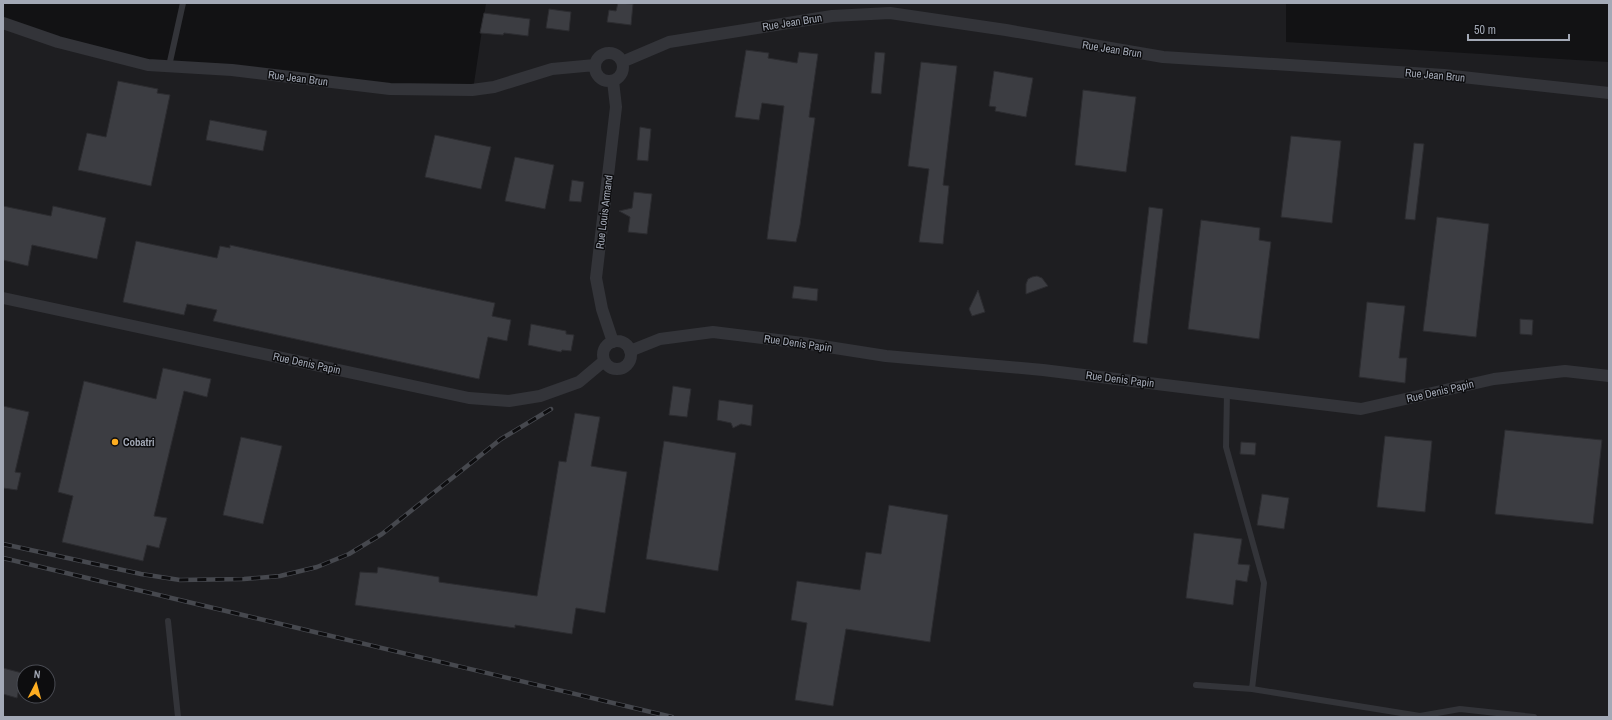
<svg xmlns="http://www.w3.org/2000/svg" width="1612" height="720" viewBox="0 0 1612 720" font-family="'Archivo Narrow',sans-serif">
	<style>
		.built { fill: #1e1e21; fill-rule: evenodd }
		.building { fill: #3c3d42; stroke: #2c2c30 }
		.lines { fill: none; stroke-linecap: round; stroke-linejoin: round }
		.lane { stroke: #333439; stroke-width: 6 }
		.street { stroke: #333439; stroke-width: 12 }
		.rail-casing { stroke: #46484e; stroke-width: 4.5 }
		.rail { stroke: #0d0d0f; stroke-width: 3; stroke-dasharray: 9; stroke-linecap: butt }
		.poi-dot { fill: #feae21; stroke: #0d0d0f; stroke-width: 1.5 }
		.labels { text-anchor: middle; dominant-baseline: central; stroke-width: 3; stroke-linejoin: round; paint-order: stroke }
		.street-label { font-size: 11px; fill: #a3a9b6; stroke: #0d0d0f }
		.poi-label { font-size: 11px; font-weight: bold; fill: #a3a9b6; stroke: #0d0d0f; text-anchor: start }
	</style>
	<rect width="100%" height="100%" fill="#121214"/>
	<!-- built -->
	<path class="built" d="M486,3h800v39l323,20v655h-1606v-695l145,43 325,25zM24,672h24v24h-24z"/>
	<!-- building -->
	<path class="building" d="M618,3l15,1 -2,21 -24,-3 2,-12 7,1z
		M549,9l22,3 -2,19 -23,-3z
		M484,13l46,6 -2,17 -24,-3 -1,2 -23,-2z
		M746,50l23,3 -1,5 29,5 2,-11 19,2 -9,63 6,1 -15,107 -4,17 -29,-3 17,-133 -22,-3 -3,17 -24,-3z
		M875,52l10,1 -4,41 -10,-1z
		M921,62l36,4 -14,119 6,1 -6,58 -24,-2 10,-73 -21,-3z
		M994,71l39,7 -7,39 -31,-6 1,-4 -7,-1z
		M118,81l40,8 -1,4 13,2 -19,91 -73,-16 9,-37 19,4z
		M1083,90l53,7 -10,75 -51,-7z
		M210,120l57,11 -4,20 -57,-11z
		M640,127l11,2 -3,32 -11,-1z
		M435,135l56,12 -10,42 -56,-12z
		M1291,136l50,5 -9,82 -51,-6z
		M1414,143l10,1 -9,76 -10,-1z
		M515,157l39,8 -9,44 -40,-8z
		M572,180l12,2 -3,20 -12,-1z
		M634,192l18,2 -5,40 -19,-2 2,-15 -11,-6 13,-3z
		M3,206l48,10 2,-10 53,12 -9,41 -65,-14 -4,21 -25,-6z
		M1149,207l14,2 -16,135 -14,-2z
		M1437,217l52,7 -13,113 -53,-6z
		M1201,220l59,8 -1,12 12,2 -12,97 -71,-10z
		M136,241l81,17 3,-12 10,2v-3l265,58 -3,13 19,4 -4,21 -19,-4 -9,42 -266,-58 4,-11 -30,-6 -3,11 -61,-13z
		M1037,276l5,2 6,8 -22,8v-10l2,-5 4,-2z
		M794,286l24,3 -1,12 -25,-3z
		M978,290l7,22 -13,4 -3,-7z
		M1367,302l38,4 -6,52h8l-2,25 -46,-6z
		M1520,319l13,1 -1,15 -12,-1z
		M531,324l35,7v3l8,1 -3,16 -9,-1 -1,2 -33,-7z
		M163,368l48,11 -4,18 -23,-6 -30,125 13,2 -8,30 -12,-3 -4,16 -81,-19 11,-46 -15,-4 26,-111 72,18z
		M673,386l18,3 -4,28 -18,-2z
		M719,400l34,5 -2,21 -10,-2 -8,4 -2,-5 -14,-3z
		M3,406l26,6 -14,60 6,1 -4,17 -14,-2z
		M575,413l25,4 -9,49 36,6 -22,141 -29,-5 -4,26 -57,-9v3l-160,-23 5,-33 17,1 1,-6 61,10v5l98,14 22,-135 7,1z
		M1505,430l97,10 -9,84 -98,-10z
		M1385,436l47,5 -7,71 -48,-5z
		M241,437l41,9 -19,78 -40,-9z
		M664,441l72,12 -18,118 -72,-12z
		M1241,442l15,1 -1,12 -15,-1z
		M1262,494l27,4 -5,31 -27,-4z
		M889,505l59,10 -18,127 -84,-13 -13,77 -38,-6 12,-77 -16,-3 6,-39 63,9 6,-38 15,2z
		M1194,533l48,6 -4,25 12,1 -3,17 -11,-2 -3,25 -47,-7z
		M3,668l19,5 -5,25 -14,-4z"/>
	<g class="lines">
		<!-- lane -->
		<path class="lane" d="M169,66l14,-63
			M1227,393l-1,54 38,136 -12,106
			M168,621l10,96
			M1196,685l56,4 168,27 40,-7 74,8"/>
		<!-- street -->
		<path class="street" d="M3,23l55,19 90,23 84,5 158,19 82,1 22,-3 58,-18 43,-4
			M595 67a14 14 0 1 1 28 0a14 14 0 1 1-28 0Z
			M622,62l47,-20 163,-26 58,-3 116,17 157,27 281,18 165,18
			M3,298l466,100 40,3 31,-5 39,-14 25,-21
			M603 355a14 14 0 1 1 28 0a14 14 0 1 1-28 0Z
			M613,342l-11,-33 -6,-31 20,-171 -3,-26
			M630,351l30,-12 53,-7 90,11 83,13 157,14 318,39 133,-30 71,-8 44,5"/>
		<defs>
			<path id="rail" d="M3,544l138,30 39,6 64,-1 36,-3 37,-9 32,-13 33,-20 119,-95 50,-30
				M3,558l669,159"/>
		</defs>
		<!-- rail casing -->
		<use href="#rail" class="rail-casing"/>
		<!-- rail -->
		<use href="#rail" class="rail"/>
	</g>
	<!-- markers -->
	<circle class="poi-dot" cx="115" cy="442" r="4"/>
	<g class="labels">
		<!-- street labels -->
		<g class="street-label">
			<text transform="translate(792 22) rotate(-9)">Rue Jean Brun</text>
			<text transform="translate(1112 49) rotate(9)">Rue Jean Brun</text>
			<text transform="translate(1435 75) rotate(5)">Rue Jean Brun</text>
			<text transform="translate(298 78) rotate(7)">Rue Jean Brun</text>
			<text transform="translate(604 212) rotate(-83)">Rue Louis Armand</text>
			<text transform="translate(798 343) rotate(8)">Rue Denis Papin</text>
			<text transform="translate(307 363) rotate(12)">Rue Denis Papin</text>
			<text transform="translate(1120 379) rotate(7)">Rue Denis Papin</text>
			<text transform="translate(1440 391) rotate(-13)">Rue Denis Papin</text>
		</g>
		<!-- poi labels -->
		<g class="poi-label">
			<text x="123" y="442">Cobatri</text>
		</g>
	</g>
	<!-- border -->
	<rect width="1612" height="720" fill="none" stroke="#a3a9b6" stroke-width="8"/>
	<!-- north arrow -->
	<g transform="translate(36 684) rotate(6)"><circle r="19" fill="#0d0d0f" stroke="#494b52"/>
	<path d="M0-3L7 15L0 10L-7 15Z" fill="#feae21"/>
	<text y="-6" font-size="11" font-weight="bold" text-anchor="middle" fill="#a3a9b6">N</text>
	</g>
	<!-- scale -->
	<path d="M1468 34v6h101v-6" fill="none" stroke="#a3a9b6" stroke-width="2"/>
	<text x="1474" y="34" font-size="12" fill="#a3a9b6" stroke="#0d0d0f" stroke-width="3" paint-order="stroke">50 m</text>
</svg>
